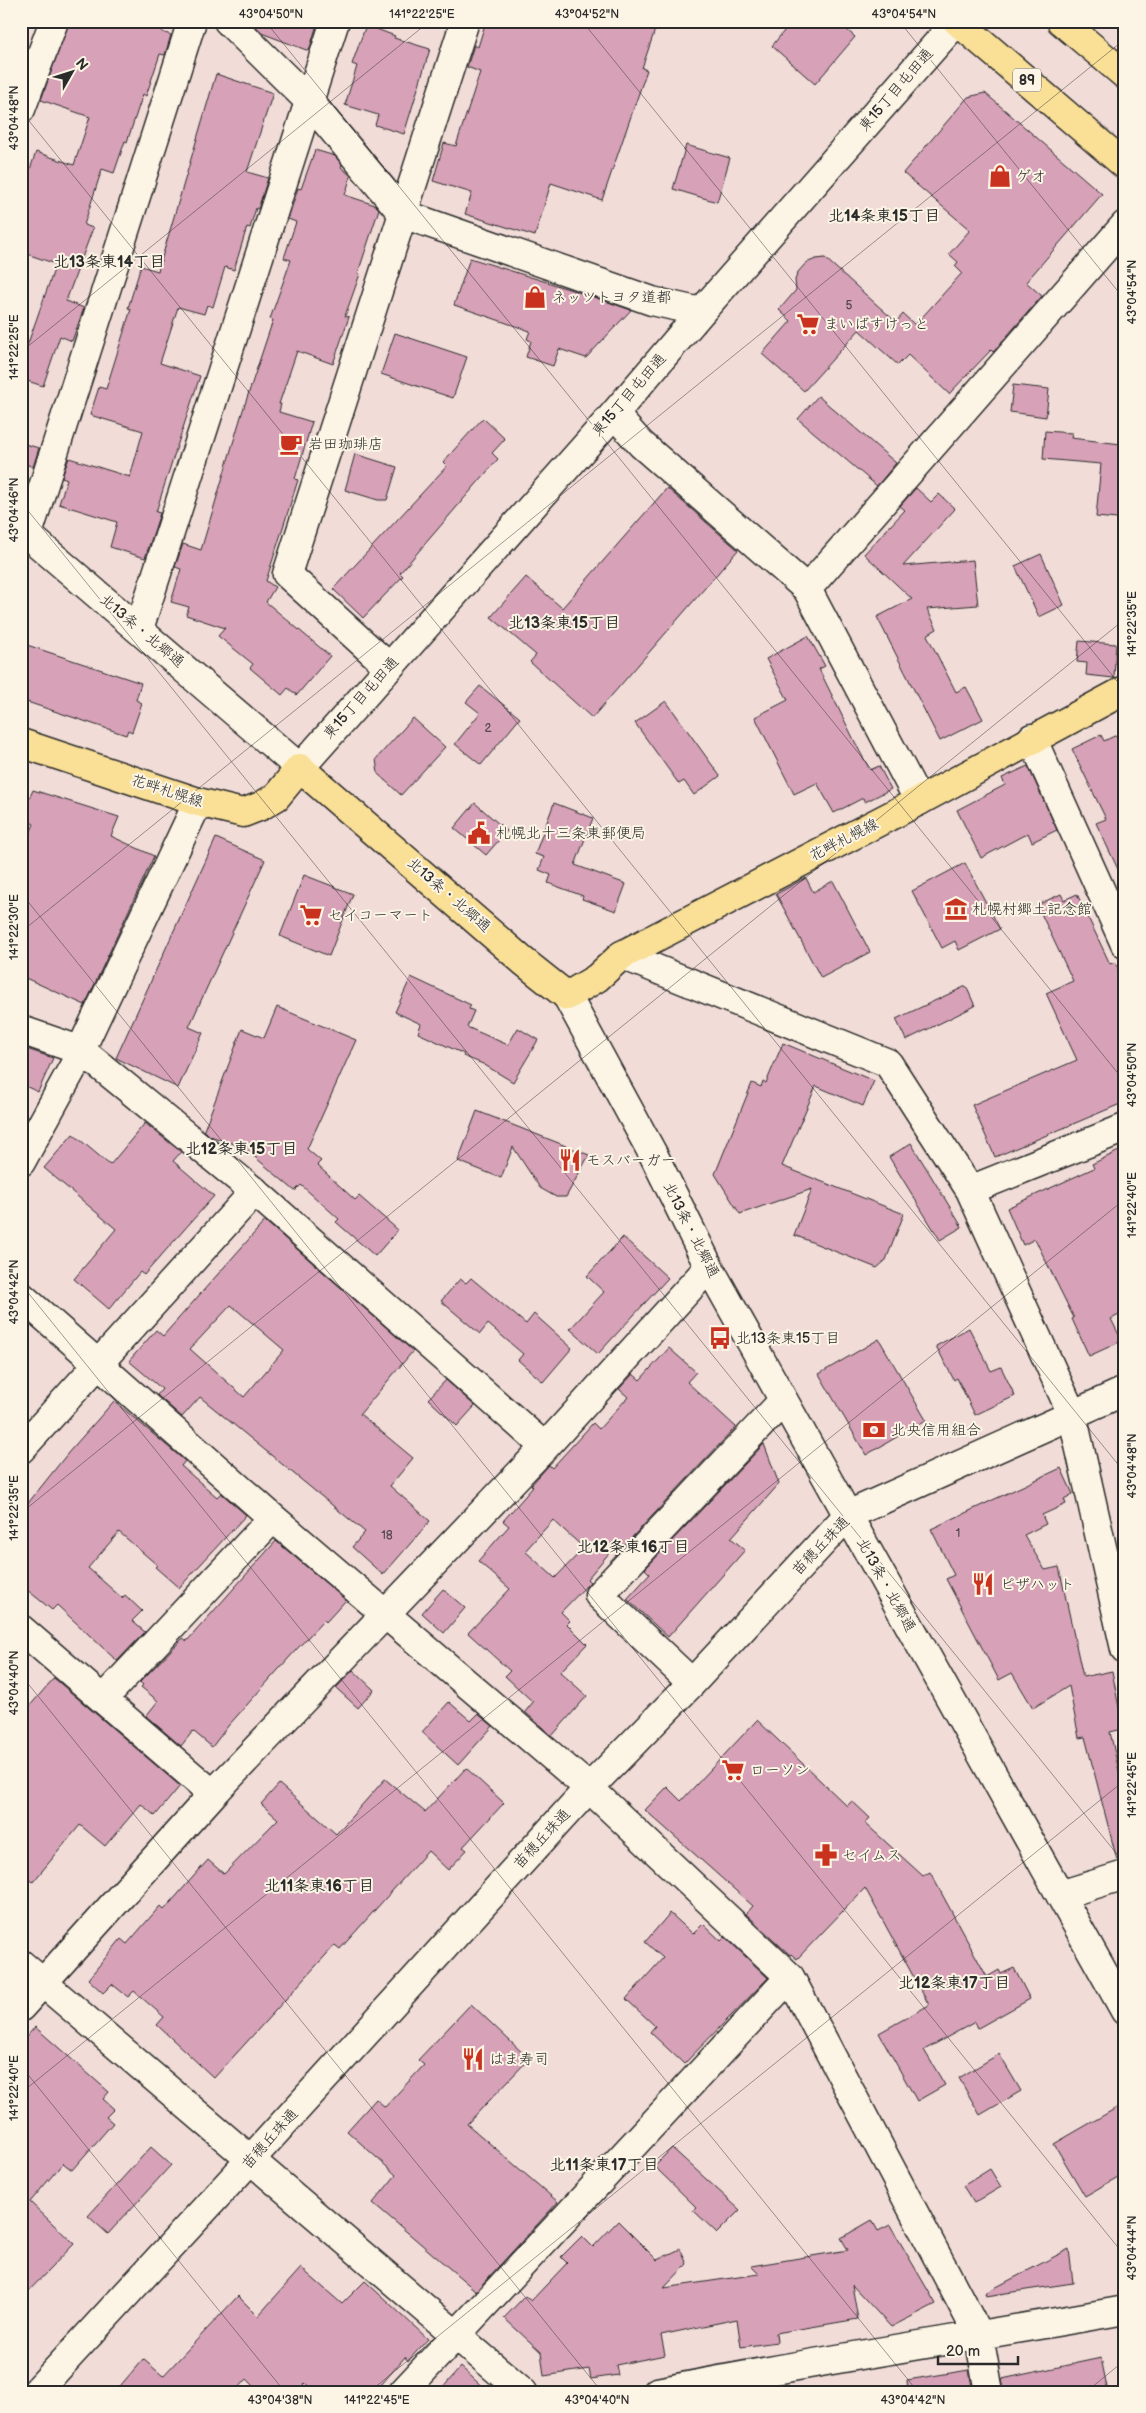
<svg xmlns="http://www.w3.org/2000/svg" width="1146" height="2413" viewBox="0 0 1146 2413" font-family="'Balsamiq Sans','Klee One',sans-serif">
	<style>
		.building { fill: #d7a1b8; stroke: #2b2b2b; fill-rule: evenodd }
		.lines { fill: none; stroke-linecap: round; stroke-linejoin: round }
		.minor-casing { stroke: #2b2b2b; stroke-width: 31 }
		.major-casing { stroke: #2b2b2b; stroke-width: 31 }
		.minor { stroke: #fcf5e5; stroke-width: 28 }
		.major { stroke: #fadf96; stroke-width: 28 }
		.ticks { fill: none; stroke: #2b2b2b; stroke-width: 1; stroke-opacity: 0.45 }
		.labels { text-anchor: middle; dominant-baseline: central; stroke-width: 4; stroke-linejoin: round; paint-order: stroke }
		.number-label { font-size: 12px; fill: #56484e }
		.shield { fill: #fcf5e5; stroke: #6a6863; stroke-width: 1 }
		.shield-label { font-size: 14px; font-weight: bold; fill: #2b2b2b }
		.street-label { font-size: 15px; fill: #2b2b2b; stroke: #fcf5e5 }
		.poi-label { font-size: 15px; fill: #2b2b2b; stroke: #fcf5e5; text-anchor: start }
		.neighbourhood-label { font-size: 16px; font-weight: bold; fill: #2b2b2b; stroke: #fcf5e5 }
		.neatline { fill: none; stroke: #2b2b2b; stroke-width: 2 }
		.ticks-label { font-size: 12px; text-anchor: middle; fill: #2b2b2b }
	</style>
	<rect width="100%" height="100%" fill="#f1dcd8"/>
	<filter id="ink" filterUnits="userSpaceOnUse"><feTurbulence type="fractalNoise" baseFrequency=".02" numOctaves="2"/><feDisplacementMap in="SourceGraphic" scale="10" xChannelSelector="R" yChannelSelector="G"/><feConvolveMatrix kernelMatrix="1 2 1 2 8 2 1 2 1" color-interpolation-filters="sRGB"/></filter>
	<g filter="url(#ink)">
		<!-- building -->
		<path class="building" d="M69,21h78l17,7 -2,4 9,3 -6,20 -5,-1 -14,42 -3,-2 -16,48 -2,-1 -11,32 -12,-4 -18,56 9,3 -27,73 18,7 -12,33 -12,-5 -17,50 -22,-7v-35l6,2 29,-82 -35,-12v-57l15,-43 38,13 16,-48 -49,-17z
			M250,21h68l-9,30 -45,-17z
			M486,21h37l29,8 1,-8h105l-16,47 5,2 -45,130 -51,-17 -16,53 -70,-22 7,-21 -39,-12 11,-38 12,3 24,-74 -13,-5 7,-22 4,2z
			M792,21h45l18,16 -40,47 -43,-38z
			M366,25l29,11 -1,2 36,11 -26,85 -29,-9 3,-10 -33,-10 12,-39 -5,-2z
			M216,74l57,19 -26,79 21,6 -10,31 -2,-1 -6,20 -3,-1 -13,43 -9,-3 -12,40 -6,-2 -3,9 -26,-7 -18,56 40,13 -33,101 -11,35 4,1 -15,45 -35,-11 7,-25 -58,-18 8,-25 -5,-2 7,-19 61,19 13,-46 -53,-16 9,-28 7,2 25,-80 -3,-1 13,-42 17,5z
			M985,93l117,101 -76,88 16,14 -49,56 -2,-2 -42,44 -41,-39 -10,10 -39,-35 -55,61 -42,-37 29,-33 -12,-11 17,-20 -1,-10 3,-8 8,-9 10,-4 9,-1 71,64 7,-8 12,11 47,-52 -7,-7 3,-4 -9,-8 21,-24 -67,-57 65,-76z
			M686,145l44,13 -13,44 -44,-13z
			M315,150l20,6 7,9 -1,2 10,9 -6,19 30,10 4,4 -21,64 2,1 -15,42 4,1 -16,47 -36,-13 -18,53h2l-2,8 33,10 -17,57 3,1 -32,101 9,6 -9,15 64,54 -33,39 -9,-7 -6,7 -32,-27 3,-4 -35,-28 7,-8 -39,-13 3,-8 -18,-5 10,-33 -6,-2 8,-23 18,6 41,-137 31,-93 -3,-1 21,-59 -7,-2 12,-36 -8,-3 10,-31 3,1z
			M470,258l121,38 40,14 -45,48 -27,-9 -6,17 -27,-9 5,-16 -4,-2 3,-8 -76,-26z
			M395,333l72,24 -14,41 -72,-24z
			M1013,385l36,4 -3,28 -36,-5z
			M818,396l78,67 -19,23 -79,-67z
			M483,418l22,21 -13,14 6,6 -98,114 3,3 -40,42 -30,-29 114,-123 -4,-4z
			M1045,431l27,2 -1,5 50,6v4h4v68l-7,-1 -1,4 -21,-2 5,-53 -58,-5z
			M21,443l18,5 -6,19 -12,-5z
			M355,454l42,13 -10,33h-9l-33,-10z
			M667,488l71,62 -146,168 -62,-56 6,-7 -45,-38 35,-40 36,31z
			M916,488l15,14 8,-8 16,15 -52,57 70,-6 5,45 -51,4 10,20 -10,6 29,57 10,-5 17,32 -43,22 -63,-124 35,-18 -48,-45 41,-44 -5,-4z
			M1041,554l23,51 -25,12 -24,-51z
			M808,636l17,30 -6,3 40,81 11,20 9,-4 12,23 -26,13 -2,-4 -29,15 -17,-30 -23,11 -39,-77 33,-17 -22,-41z
			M1079,641l37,3 -2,34 -28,-3 1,-12 -10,-1z
			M21,643l120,40 -5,17 6,3 -10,29 -4,-2 -2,5 -105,-35z
			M480,686l40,32 -39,47 -26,-21 25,-31 -14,-11z
			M666,701l54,75 -26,19 -10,-14 -5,3 -44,-61z
			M413,718l32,29 -44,48 -23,-21 -2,-15z
			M1125,731v153l-29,-61 10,-4 -34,-70 29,-14 3,6z
			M1028,766l29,64 -25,12 -4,-9 -47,25 -24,-48 48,-25 -3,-7z
			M33,790l86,27 -8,19 43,20 -69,149 -64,-29v-122l13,-30 -13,-7z
			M475,803l32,28 -21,24 -32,-27z
			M554,803l39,15 -18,47 51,19 -10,27 -34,-12 1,-3 -35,-13 3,-8 -12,-5 5,-13 -9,-3z
			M216,838l49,22 -76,167 14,6 -25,55 -62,-30z
			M965,863l35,66 -41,21 -4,-9 -13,7 -30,-57z
			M304,875l49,19 -24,62 -49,-20z
			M806,878l7,14 20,-11 37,71 -49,26 -45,-84z
			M1061,894l3,6 13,-6 33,70 5,-2 10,21v119l-130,55 -23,-52 105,-45 -31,-67 27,-12 -36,-76z
			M411,977l60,28 -2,4 5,2 -7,16 41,18 10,-17 20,12 -25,42 -30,-18 -20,-8 1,-2 -46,-21 3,-9 -26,-12z
			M966,986l9,20 -69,34 -10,-21z
			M277,1007l79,33 -49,109 14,12 -4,4 38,35 4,-4 39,34 -23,26 -39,-34 3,-3 -38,-34 -6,6 -52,-44 -33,-11 -6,-6 38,-101 22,9z
			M783,1043l91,38 -11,25 -47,-20 -34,80 122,48 -18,46 -9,8 -83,-33 18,-46 -72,25 -25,-40 37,-91 9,4 2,-6 3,2z
			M21,1047l32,11 -15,34 -17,-8z
			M477,1111l112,44 -23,42h-10l-16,-9 -27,-41 -12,31 -43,-17z
			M145,1123l36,29 -8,9 41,35 -70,79 -4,-3 -31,37 -35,-30 42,-50 -72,-61 29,-34 37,31z
			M911,1143l51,84 -22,13 -51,-83z
			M1125,1148v164l-14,7 11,22 -33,15 -17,-37 2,-1 -39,-79 -12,6 -16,-37 87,-40 -2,-4z
			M265,1221l148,130 -53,63 53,44 -23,28 40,35 -47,54 -31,-28 13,-15 -165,-135 -18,20 -25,-22 5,-6 -33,-28 27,-31 7,6zM231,1305l53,45 -40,47 -54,-48z
			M623,1237l45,41 -70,76 -28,-25 34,-37 -17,-16z
			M471,1278l55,46 8,-10 38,34 -29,34 -25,-22 5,-6 -35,-30 -8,10 -39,-33 19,-22 6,4z
			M969,1328l22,43 10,-4 14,29 -40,19 -18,-37 -3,2 -18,-34z
			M879,1339l47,81 -60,35 -47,-81z
			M669,1348l27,24 -9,10 49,45 -114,121 -5,-4 -30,35 3,3 -29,30 9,9 -3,3 20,20 -27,28 27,24 -35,40 -27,-24 8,-10 -28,-26 5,-5 -42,-38 42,-44 -32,-28 31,-35 -6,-5 30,-34 -2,-2 18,-20 3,3 41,-45 6,6 29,-32 -9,-8 14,-15 7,6zM553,1520l31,28 -29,30 -30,-27z
			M446,1380l29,26 -18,20 -29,-27z
			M114,1401l71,60 -4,5 36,31 4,-4 25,22 -67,73 -24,-21 2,-2 -38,-33 -31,36 34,30 3,-3 17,16 -10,10 13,11 -28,29 -60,-56 -5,5 -31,-25v-73l47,-59z
			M764,1444l15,40 -48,54 14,12 -77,87 -41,-38 23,-25 -5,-5z
			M1061,1468l12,26 -9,5 2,5 -24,11 4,9 -22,11 21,35 14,-3 24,110 29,-6 11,58 -13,3 11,48 4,-1v80l-8,1 -32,-123 -6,1 -10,-52 -36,22 -21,-35 -13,7 -53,-101 8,-4 -23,-46z
			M276,1541l70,59 -20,22 -2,-2 -28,30 -68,76 -16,21 -19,-16 -12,15 -35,-30 12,-15 -17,-14 2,-2 -3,-3 43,-44 4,3z
			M443,1589l22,19 -21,25 -22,-20z
			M353,1670l21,20 -16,18 -22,-20z
			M54,1678l126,108 -25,30 -14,-12 -36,42 -25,-21 -47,57 -12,-10v-156z
			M449,1702l22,19 7,-7 15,12 -35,39 -36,-33z
			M757,1720l90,86 5,-5 18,17 -5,5 58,53 7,-4 57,105 12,-7 2,4 13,-6 16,31 -52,29 -3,-6 -51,28 21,35 -28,16 -38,-68 50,-28 -64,-117 -68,71 -6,-5 -1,1 -44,-41 7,-8 -108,-96 22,-23 14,14z
			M466,1768l38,35 -41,44 4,3 -19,20 -20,-19 -88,98 -5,-4 -121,133 -57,-53 7,-8 -30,-26 -6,6 -16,-13 -9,9 -15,-14 33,-40 6,5 33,-38 4,4 44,-50 16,14 54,-55 -17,-15 18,-20 57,50 49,-55 40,33z
			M670,1913l23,21 10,-10 18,17 4,-4 43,41 -84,86 -34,-32 5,-6 -29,-27 37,-41 -18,-16z
			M471,2004l58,55 -62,65 91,78 -82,89 -103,-88 23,-28 -49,-44 29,-32 9,8 39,-42 -6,-5z
			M35,2027l74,65 -6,7 11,10 -8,8 7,6 -41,47 -9,-7 -33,39 44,42 -53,55v-256z
			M999,2054l22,37 -41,24 -21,-37z
			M1118,2107l7,12v54l-40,23 -31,-52z
			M151,2147l20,18 -63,69 -20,-18z
			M672,2148l68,62 -23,23 -24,-23 3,-3 -42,-41z
			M990,2169l11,18 -27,16 -11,-17z
			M872,2220l6,11 12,-6 46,79 -45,23 -39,-42 6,34 -82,14 1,9 -36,5 -4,-28 -76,16 4,20 -49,10 2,10 -27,4 -2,-10 -45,7 -3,-24 -37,-34 21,-22 6,5 36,-38 -6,-6 21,-21 11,11 25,-26 39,39 23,-11 7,15 -23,24 95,-14 -8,-8 97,-16 -7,-12z
			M1069,2249l4,34 -87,13 -1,-3z
			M301,2268l41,36 23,-23 63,58 -20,22 -3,-4 -30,35h-60l-10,-9 -9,9h-36l-13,-13 -12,13h-120l28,-33 20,17 75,-80 20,20z
			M1101,2358l7,34h-104l-2,-13z
			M461,2367l27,25h-49z
			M969,2370l4,22h-65l-1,-12z"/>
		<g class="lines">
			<defs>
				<path id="minor" d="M228,21l80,79 95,114 249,87 49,11
					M21,109l33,-88
					M614,414l27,30 166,145 112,212
					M21,529l279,239 314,-354 87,-102 256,-291
					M28,534l164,-513
					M807,589l318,-364
					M139,629l196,-608
					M389,667l-102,-93 178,-553
					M1032,738l93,206
					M622,955l266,108 82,127 102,224 53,235
					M567,996l87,160 55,111 416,744
					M21,1030l61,21 178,145 285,251
					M21,1162l61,-111 3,-10 113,-239
					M970,1190l155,-62
					M21,1296l252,222 316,270 201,189 189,359 10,56
					M21,1449l234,-258
					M21,1629l192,165
					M692,1683l-93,-88 184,-194
					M103,1699l170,-181
					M1060,1895l65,-20
					M21,1964l502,428
					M21,2007l192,-213 332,-347 164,-180
					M36,2392l215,-233 338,-371 103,-105 156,-168 277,-124
					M403,2392l387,-415
					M657,2392c155,-31 312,-54 468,-82"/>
				<path id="major" d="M957,21l168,144
					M1061,21l64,54
					M21,743l177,59 45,11 18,-7 15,-9 24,-29 223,193 44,35 30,-18 25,-23 297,-154 206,-111"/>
			</defs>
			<!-- minor casing -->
			<use href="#minor" class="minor-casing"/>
			<!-- major casing -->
			<use href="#major" class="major-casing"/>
			<!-- minor -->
			<use href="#minor" class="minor"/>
			<!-- major -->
			<use href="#major" class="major"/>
		</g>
	</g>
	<!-- ticks -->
	<path class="ticks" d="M265,21l860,1061M582,21l543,670M899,21l226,279M21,111l1104,1362M21,352l409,-331M21,502l1104,1362M21,893l1104,1363M21,932l1104,-893M21,1284l897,1108M21,1513l1104,-894M21,1675l581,717M21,2066l264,326M21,2093l1104,-894M369,2392l756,-612M1086,2392l39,-32"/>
	<!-- icons -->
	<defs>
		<symbol id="shop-bare" viewBox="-9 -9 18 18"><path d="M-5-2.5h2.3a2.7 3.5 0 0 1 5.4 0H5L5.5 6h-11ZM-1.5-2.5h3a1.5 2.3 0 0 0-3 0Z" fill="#c8321e" stroke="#fcf5e5" stroke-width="2.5" paint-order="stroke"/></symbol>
		<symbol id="supermarket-bare" viewBox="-9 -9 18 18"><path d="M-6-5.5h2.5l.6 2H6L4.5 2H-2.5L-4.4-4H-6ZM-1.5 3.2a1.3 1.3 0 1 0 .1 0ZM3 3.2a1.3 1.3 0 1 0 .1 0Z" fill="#c8321e" stroke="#fcf5e5" stroke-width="2.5" paint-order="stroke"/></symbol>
		<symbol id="cafe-bare" viewBox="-9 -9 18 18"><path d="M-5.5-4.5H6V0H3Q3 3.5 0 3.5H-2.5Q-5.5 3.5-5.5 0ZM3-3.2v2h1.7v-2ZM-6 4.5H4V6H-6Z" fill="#c8321e" stroke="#fcf5e5" stroke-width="2.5" paint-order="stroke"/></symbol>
		<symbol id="civic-bare" viewBox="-9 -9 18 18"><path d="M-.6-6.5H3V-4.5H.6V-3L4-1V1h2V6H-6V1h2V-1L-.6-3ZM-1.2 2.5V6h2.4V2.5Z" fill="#c8321e" stroke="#fcf5e5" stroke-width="2.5" paint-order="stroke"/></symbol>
		<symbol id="museum-bare" viewBox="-9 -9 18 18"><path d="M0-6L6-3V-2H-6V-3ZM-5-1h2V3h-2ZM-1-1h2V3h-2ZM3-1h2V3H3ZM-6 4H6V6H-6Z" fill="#c8321e" stroke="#fcf5e5" stroke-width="2.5" paint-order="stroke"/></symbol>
		<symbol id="restaurant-bare" viewBox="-9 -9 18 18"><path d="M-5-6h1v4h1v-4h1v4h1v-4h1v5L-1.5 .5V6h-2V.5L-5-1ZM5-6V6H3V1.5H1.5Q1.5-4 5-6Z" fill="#c8321e" stroke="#fcf5e5" stroke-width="2.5" paint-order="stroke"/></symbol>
		<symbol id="bus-bare" viewBox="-9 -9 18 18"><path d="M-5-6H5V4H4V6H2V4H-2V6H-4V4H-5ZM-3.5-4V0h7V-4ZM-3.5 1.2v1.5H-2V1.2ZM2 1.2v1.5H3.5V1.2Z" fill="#c8321e" stroke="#fcf5e5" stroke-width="2.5" paint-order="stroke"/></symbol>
		<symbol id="bank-bare" viewBox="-9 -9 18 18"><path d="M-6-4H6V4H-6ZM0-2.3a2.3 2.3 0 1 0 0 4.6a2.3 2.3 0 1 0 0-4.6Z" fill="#c8321e" stroke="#fcf5e5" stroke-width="2.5" paint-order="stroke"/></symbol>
		<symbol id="pharmacy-bare" viewBox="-9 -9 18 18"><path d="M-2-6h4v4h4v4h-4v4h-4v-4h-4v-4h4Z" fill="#c8321e" stroke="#fcf5e5" stroke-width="2.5" paint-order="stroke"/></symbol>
	</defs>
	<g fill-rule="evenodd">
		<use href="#shop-bare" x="984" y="160" width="32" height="32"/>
		<use href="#shop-bare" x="519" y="281" width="32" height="32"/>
		<use href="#supermarket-bare" x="792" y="308" width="32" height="32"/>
		<use href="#cafe-bare" x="275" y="428" width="32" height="32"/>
		<use href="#civic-bare" x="463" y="817" width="32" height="32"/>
		<use href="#museum-bare" x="940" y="893" width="32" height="32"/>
		<use href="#supermarket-bare" x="295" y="899" width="32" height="32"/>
		<use href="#restaurant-bare" x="554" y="1144" width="32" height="32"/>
		<use href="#bus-bare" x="704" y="1322" width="32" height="32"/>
		<use href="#bank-bare" x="858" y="1414" width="32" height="32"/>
		<use href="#restaurant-bare" x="967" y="1568" width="32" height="32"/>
		<use href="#supermarket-bare" x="717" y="1754" width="32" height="32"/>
		<use href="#pharmacy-bare" x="810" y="1839" width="32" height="32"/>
		<use href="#restaurant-bare" x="457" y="2043" width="32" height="32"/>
	</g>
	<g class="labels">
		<!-- number labels -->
		<g class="number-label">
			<text x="849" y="305">5</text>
			<text x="488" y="728">2</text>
			<text x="958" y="1533">1</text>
			<text x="387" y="1535">18</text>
		</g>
		<!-- shield labels -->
		<rect class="shield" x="1013" y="68.5" width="28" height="23" rx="4"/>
		<g class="shield-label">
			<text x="1027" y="80">89</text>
		</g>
		<!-- street labels -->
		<g class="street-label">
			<text transform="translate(896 90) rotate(-49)">東15丁目屯田通</text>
			<text transform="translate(629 395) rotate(-49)">東15丁目屯田通</text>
			<text transform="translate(142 631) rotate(40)">北13条・北郷通</text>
			<text transform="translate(361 698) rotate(-48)">東15丁目屯田通</text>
			<text transform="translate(167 791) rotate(18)">花畔札幌線</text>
			<text transform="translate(844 840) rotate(-27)">花畔札幌線</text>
			<text transform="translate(449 895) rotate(41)">北13条・北郷通</text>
			<text transform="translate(691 1230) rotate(63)">北13条・北郷通</text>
			<text transform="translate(821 1546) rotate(-46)">苗穂丘珠通</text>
			<text transform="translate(886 1585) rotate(61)">北13条・北郷通</text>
			<text transform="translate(542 1839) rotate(-47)">苗穂丘珠通</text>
			<text transform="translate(270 2139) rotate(-48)">苗穂丘珠通</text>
		</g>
		<!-- poi labels -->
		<g class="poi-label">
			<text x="1016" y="176">ゲオ</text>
			<text x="552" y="297">ネッツトヨタ道都</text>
			<text x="824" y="324">まいばすけっと</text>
			<text x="308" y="444">岩田珈琲店</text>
			<text x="496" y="833">札幌北十三条東郵便局</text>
			<text x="972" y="909">札幌村郷土記念館</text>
			<text x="328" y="915">セイコーマート</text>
			<text x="586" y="1160">モスバーガー</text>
			<text x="736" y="1338">北13条東15丁目</text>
			<text x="891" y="1430">北央信用組合</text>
			<text x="1000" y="1584">ピザハット</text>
			<text x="750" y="1770">ローソン</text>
			<text x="842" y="1855">セイムス</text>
			<text x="489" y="2059">はま寿司</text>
		</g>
		<!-- neighbourhood labels -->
		<g class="neighbourhood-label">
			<text x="884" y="216">北14条東15丁目</text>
			<text x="109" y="262">北13条東14丁目</text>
			<text x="564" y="623">北13条東15丁目</text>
			<text x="241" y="1149">北12条東15丁目</text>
			<text x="633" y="1547">北12条東16丁目</text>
			<text x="319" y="1886">北11条東16丁目</text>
			<text x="954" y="1983">北12条東17丁目</text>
			<text x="604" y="2165">北11条東17丁目</text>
		</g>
	</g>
	<!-- margin -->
	<rect width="1146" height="2413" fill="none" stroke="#fcf5e5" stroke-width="55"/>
	<!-- north arrow -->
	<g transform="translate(72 72) rotate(51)" stroke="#fcf5e5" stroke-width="4" paint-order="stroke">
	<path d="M0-4L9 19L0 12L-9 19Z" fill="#2b2b2b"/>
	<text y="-8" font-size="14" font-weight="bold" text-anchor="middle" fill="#2b2b2b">N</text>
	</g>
	<!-- scale -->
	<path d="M938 2356v8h80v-8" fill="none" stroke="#2b2b2b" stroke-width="2.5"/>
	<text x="946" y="2356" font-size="15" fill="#2b2b2b" stroke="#fcf5e5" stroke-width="4" paint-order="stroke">20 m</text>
	<rect x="28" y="28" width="1090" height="2358" class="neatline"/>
	<g class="ticks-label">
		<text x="271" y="18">43°04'50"N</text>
		<text x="422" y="18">141°22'25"E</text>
		<text x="587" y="18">43°04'52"N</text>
		<text x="904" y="18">43°04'54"N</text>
		<text transform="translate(14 118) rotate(-90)" y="4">43°04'48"N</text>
		<text transform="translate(1132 292) rotate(-90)" y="4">43°04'54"N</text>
		<text transform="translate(14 347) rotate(-90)" y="4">141°22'25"E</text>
		<text transform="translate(14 510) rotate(-90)" y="4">43°04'46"N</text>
		<text transform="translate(1132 624) rotate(-90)" y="4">141°22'35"E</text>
		<text transform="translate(14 927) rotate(-90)" y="4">141°22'30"E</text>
		<text transform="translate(1132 1075) rotate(-90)" y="4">43°04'50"N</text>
		<text transform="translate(1132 1205) rotate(-90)" y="4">141°22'40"E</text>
		<text transform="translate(14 1292) rotate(-90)" y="4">43°04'42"N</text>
		<text transform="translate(1132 1466) rotate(-90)" y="4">43°04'48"N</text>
		<text transform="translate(14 1508) rotate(-90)" y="4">141°22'35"E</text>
		<text transform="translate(14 1683) rotate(-90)" y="4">43°04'40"N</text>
		<text transform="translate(1132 1785) rotate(-90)" y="4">141°22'45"E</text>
		<text transform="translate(14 2088) rotate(-90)" y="4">141°22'40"E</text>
		<text transform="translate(1132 2248) rotate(-90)" y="4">43°04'44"N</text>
		<text x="280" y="2404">43°04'38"N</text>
		<text x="377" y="2404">141°22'45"E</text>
		<text x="597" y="2404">43°04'40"N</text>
		<text x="913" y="2404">43°04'42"N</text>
	</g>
</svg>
